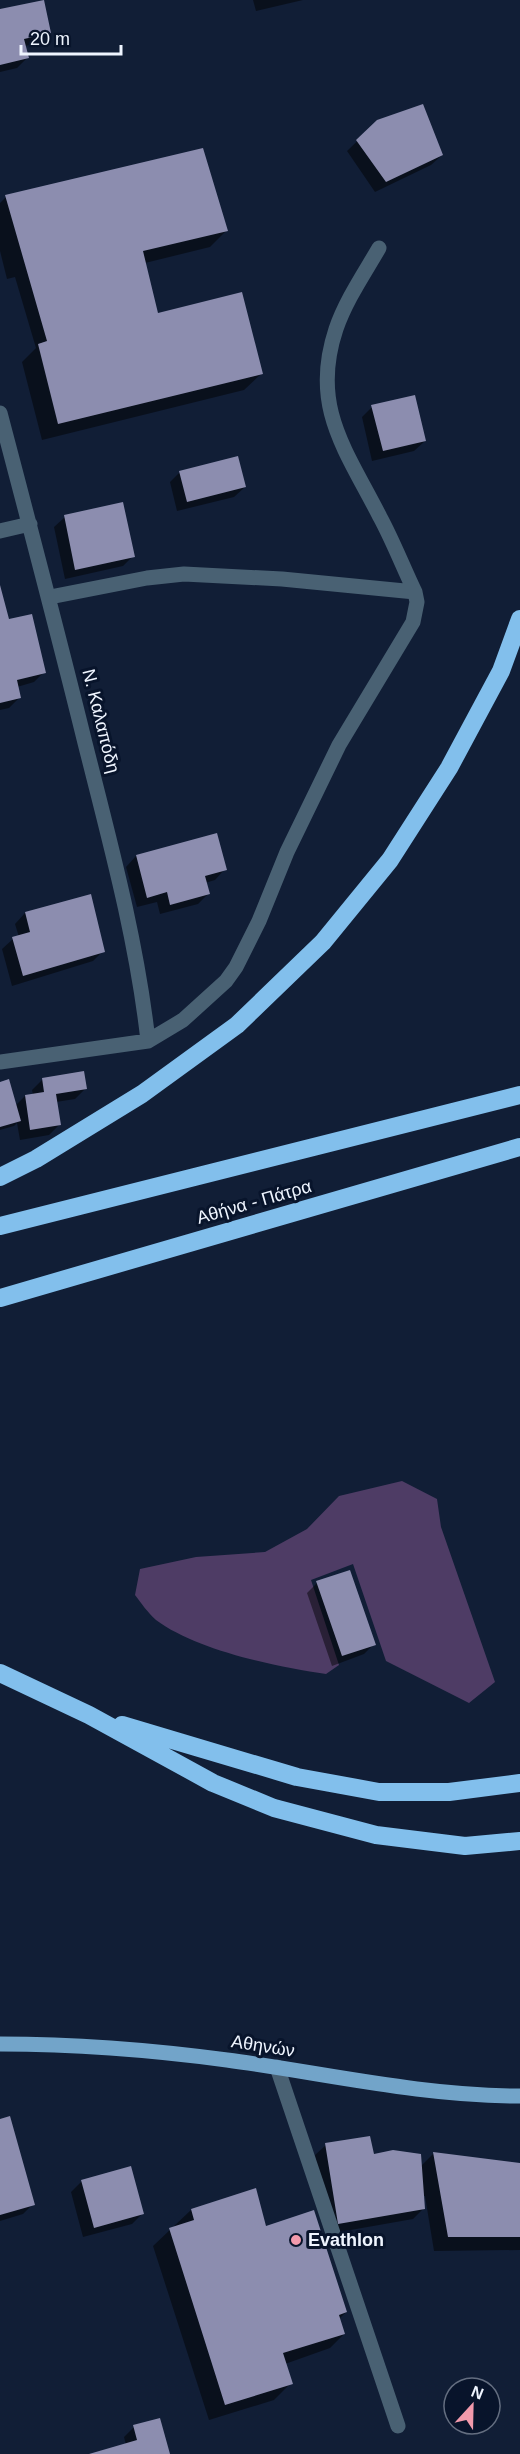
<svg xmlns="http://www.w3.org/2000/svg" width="520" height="2454" viewBox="0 0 520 2454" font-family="Helvetica,sans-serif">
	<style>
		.green { fill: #4e3c65 }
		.shadow { fill: #0007 }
		.building { fill: #8c8daf }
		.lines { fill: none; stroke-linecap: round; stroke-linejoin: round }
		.lane { stroke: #496173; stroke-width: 15 }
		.street { stroke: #496173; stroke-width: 15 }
		.primary { stroke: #72a4c9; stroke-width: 15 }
		.highway { stroke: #82bfec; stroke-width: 18 }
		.poi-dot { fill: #f29aac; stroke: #08142b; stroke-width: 2 }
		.labels { text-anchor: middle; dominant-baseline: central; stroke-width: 6; stroke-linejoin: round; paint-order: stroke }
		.street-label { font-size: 18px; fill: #eff5ff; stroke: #08142b }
		.poi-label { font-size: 18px; font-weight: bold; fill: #eff5ff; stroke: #08142b; text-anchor: start }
	</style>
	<rect width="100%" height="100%" fill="#111e36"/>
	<!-- green -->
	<path class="green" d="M402,1481l35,18 4,28 54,155 -26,21 -83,-42 -33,-97 -42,16 28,85 -13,9c-50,-7 -130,-24 -170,-54 -8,-7 -15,-17 -21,-25l5,-26 56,-12 69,-5 42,-23 32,-33z"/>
	<!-- shadow -->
	<path class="shadow" d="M253,0h50l-47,11z
		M0,11l50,22 -11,10 -14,3 2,12 -10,10 -17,4z
		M377,122l65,33 -11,10 -56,27 -28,-41z
		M6,197l220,34 -16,16 -65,16 12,51 104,60 -17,16 -202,50 -20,-78 14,-14 -21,-71 -8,2 -7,-28v-48z
		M372,407l53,34 -11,10 -42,10 -10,-44z
		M180,472l65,15 -11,10 -57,14 -7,-29z
		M65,517l68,39 -10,10 -58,13 -11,-52z
		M0,587l8,34 36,51 -10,10 -17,5 3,10 -11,11 -9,2z
		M216,835l9,34 -10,11 -10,3 3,11 -10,10 -38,10 -3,-12 -20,5 -11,-40 10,-11z
		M25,913l78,38 -10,10 -81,25 -10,-37 11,-10 6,-2 -4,-13z
		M42,1080l43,9 -10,10 -19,3 3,23 -10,10 -29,5 -3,-17 -3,3 -14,4v-47l15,23 10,-10 8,-1 -1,-5z
		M317,1583l57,61 -10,10 -32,12 -25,-73z
		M0,2121l33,83 -10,10 -23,7z
		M326,2145l94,22 14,-14 86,11v86l-86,1 -9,-55h-2l1,12 -11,11 -85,15 -13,-79z
		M82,2181l60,33 -10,10 -49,13 -12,-45z
		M191,2210l74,18 81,84 -7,7 5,15 -14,14 -45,16 6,19 -17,17 -65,20 -56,-174z
		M134,2427l34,27h-76l34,-9 -2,-8z"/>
	<!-- building -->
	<path class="building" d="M44,0l7,33 -27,6 5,19 -29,7v-56z
		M423,104l20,51 -57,27 -30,-42 21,-20z
		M203,148l25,83 -85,20 15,62 84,-21 21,82 -205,50 -20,-80 9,-3 -42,-146z
		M415,395l11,46 -43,10 -12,-46z
		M238,456l8,31 -59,15 -8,-31z
		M123,502l12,55 -60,13 -11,-55z
		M0,585l9,34 23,-5 14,59 -29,7 4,18 -21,5z
		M217,833l10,37 -22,6 5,18 -40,11 -3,-13 -20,6 -11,-43z
		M91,894l14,58 -82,24 -11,-39 18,-5 -5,-20z
		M84,1071l3,18 -31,5 5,31 -31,5 -5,-35 19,-3 -2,-14z
		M9,1079l12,42 -21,6v-45z
		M350,1570l26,75 -34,11 -26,-75z
		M10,2116l25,89 -35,10v-96z
		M370,2136l4,18 19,-4 28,4 4,55 -87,15 -13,-81z
		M433,2152l87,11v74h-72z
		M131,2166l13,48 -50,14 -13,-48z
		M256,2188l10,38 48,-16 33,102 -8,3 6,19 -62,19 10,31 -68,21 -56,-177 25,-8 -3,-11z
		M160,2418l10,36h-81l48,-14 -4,-15z"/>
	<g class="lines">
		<!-- lane -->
		<path class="lane" d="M277,2067l121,359"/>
		<!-- street -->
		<path class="street" d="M0,413c29,110 58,220 85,330 25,99 52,198 63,298
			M0,531l30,-7
			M50,597l97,-19 37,-4 98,5 133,13
			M0,1062l148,-21 35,-21 43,-39 10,-14 23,-46 28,-69 52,-107 74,-123 4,-20 -2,-10c-12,-25 -22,-51 -35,-75 -34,-67 -70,-110 -44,-188 10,-29 28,-55 43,-81"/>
		<!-- primary -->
		<path class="primary" d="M0,2044c76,0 152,6 227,16 97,13 194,36 293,36"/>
		<!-- highway -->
		<path class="highway" d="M0,1177l36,-18 106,-65 95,-69 86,-83 67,-82 59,-92 52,-97 19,-52
			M0,1226l520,-131
			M0,1298l520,-151
			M0,1673l89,42 124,68 61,25 102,27 89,11 55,-5
			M122,1725l175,52 82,15h70l71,-9"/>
	</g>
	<!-- markers -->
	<circle class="poi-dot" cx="296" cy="2240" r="6"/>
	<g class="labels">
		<!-- street labels -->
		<g class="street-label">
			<text transform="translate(101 721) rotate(76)">Ν. Καλαπόδη</text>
			<text transform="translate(254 1202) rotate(-16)">Αθήνα - Πάτρα</text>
			<text transform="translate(263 2046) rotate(9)">Αθηνών</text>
		</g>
		<!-- poi labels -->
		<g class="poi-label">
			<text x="308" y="2240">Evathlon</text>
		</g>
	</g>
	<!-- north arrow -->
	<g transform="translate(472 2406) rotate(22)"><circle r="28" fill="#08142b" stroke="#646e80" stroke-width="1.5"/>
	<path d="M0-4.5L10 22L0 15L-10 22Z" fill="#f29aac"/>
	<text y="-9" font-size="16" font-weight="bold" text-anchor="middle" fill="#eff5ff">N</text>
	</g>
	<!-- scale -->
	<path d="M21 45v9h100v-9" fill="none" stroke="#eff5ff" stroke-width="3"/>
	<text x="30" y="45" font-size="18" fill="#eff5ff" stroke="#08142b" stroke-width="4.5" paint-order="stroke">20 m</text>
</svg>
